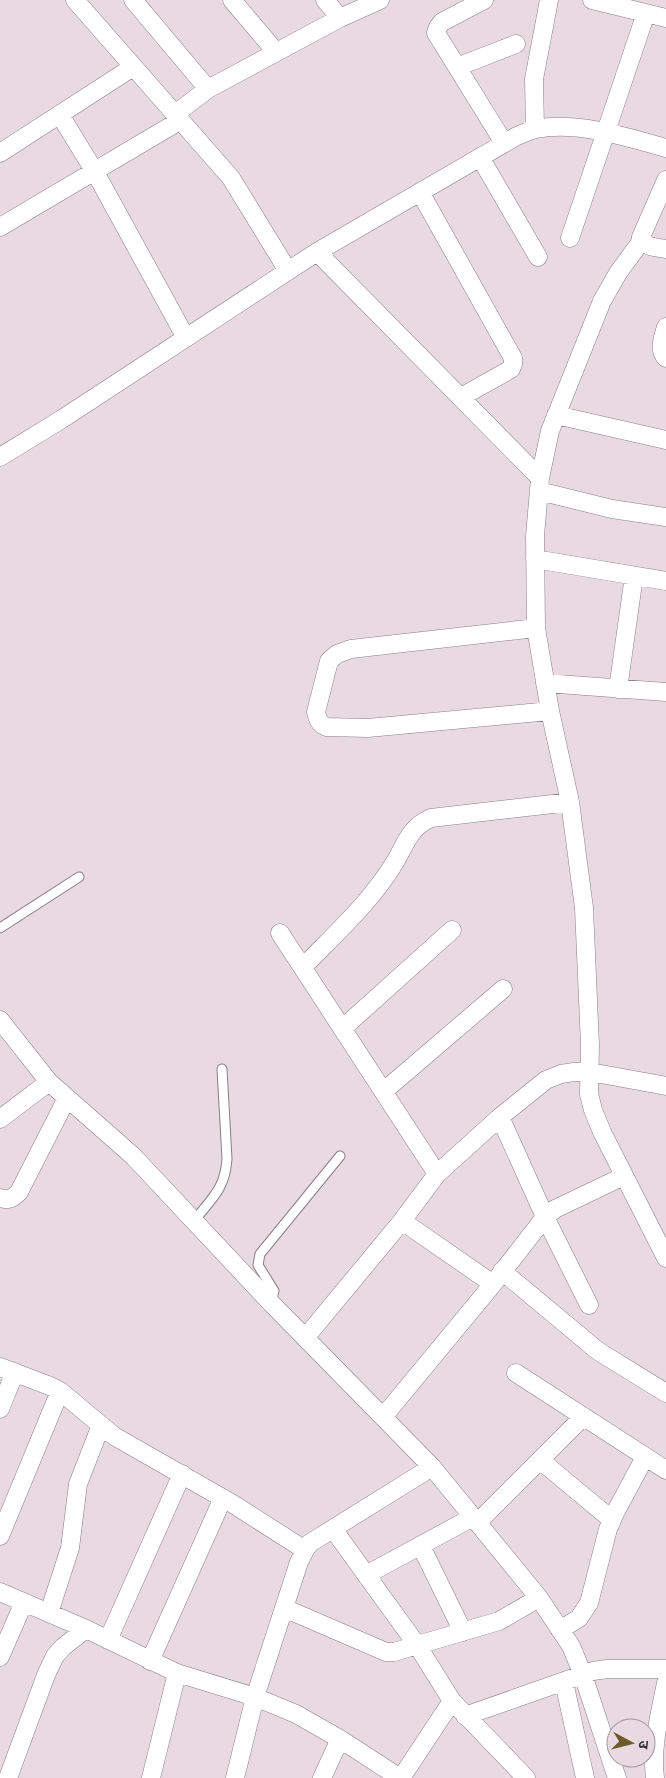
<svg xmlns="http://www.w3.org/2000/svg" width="666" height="1778" viewBox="0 0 666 1778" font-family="'Noto Sans','Noto Sans Devanagari',sans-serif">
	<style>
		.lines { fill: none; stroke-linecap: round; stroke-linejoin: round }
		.lane-casing { stroke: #8b7d85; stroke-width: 11 }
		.street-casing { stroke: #8b7d85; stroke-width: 19 }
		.lane { stroke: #fff; stroke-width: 9 }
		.street { stroke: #fff; stroke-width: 18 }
	</style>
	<rect width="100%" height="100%" fill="#e9dae2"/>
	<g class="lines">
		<defs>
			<path id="lane" d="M0,928l79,-51
				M194,1221c18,-23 31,-32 33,-62l-5,-90
				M271,1303l3,-12 -16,-26 2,-11 80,-98"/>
			<path id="street" d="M75,0l156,178 57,93
				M133,0l75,89
				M232,0l44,52
				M325,0l15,18
				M484,0l-42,22 -4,5 -2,6 68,110
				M592,0l74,18
				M457,67l59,-23
				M175,114l33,-25 132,-71 40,-18
				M60,115l35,57 91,166
				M535,129l-1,-50 15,-79
				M0,153l133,-86
				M480,157l58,100
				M666,180l-25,57c4,11 15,10 25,12
				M420,192l93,166v6l-2,5 -50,28
				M0,227l181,-107
				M570,238l76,-225
				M642,240l-24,33 -16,28 -52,130 -10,47 -5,58 1,92 14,83 20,91 14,106 6,137 -1,49 4,16 9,22 64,126
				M317,252l223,226
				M666,327c-3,10 -8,23 0,31
				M556,415l110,25
				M0,457l62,-38 255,-167 198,-115c7,-3 14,-7 21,-8 41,-8 91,8 130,19
				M539,491l73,18 54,8
				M535,559l131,22
				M536,628l-185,21 -14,5 -8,7 -13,51c2,8 3,12 11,15l41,1 182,-17
				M545,683l121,9
				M618,689l16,-113
				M280,933l157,241
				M303,967c32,-33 68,-65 92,-105 11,-19 15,-35 36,-44l139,-16
				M0,1020l49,62 84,74 138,147 161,164 107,131 32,48 12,29 34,103
				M343,1028l109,-98
				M384,1091l119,-102
				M500,1117l45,100 44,88
				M0,1119l49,-37
				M0,1198c9,3 13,0 19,-6l48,-94
				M402,1221l91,63
				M502,1271l96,80 68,42
				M305,1338l97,-117 35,-47 63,-57 46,-37 15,-6 13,-2h16l76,14
				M0,1367l50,19 10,5 54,45 119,68 72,46
				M516,1373l150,97
				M0,1409l15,-37
				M383,1417l110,-133 52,-67 10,-8 69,-33
				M540,1460l72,60
				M477,1523l106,-106
				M333,1529l84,116 35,56 74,77
				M0,1536l60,-145
				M421,1546l42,86
				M366,1575l107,-58
				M0,1592l86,37 91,44 78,24 41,17 44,25 60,39
				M284,1608l102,44h8l105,-31 40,-23
				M49,1613l21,-65 8,-64 23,-59
				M560,1630l19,-12 10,-15 19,-74 7,-16 30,-56
				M108,1640l74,-166
				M0,1657l24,-55
				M150,1661l73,-163
				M564,1682l21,96
				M465,1716l128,-45 14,-2h59
				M8,1778l38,-103 9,-19 8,-9 23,-18
				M151,1778l26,-105
				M235,1778l20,-81 44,-135 6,-12 5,-7 122,-76
				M322,1778l18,-39
				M401,1778l51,-77
				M655,1778c-4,-32 5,-64 11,-95"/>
		</defs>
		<!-- lane casing -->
		<use href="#lane" class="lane-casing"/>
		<!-- street casing -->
		<use href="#street" class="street-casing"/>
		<!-- lane -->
		<use href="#lane" class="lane"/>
		<!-- street -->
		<use href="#street" class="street"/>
	</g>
	<!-- north arrow -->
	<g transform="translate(631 1743) rotate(97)"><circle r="24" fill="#e9dae2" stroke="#a1969c"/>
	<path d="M0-4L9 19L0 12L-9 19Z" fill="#6c5b29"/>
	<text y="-8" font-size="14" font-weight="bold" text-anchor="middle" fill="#363033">उ</text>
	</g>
</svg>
